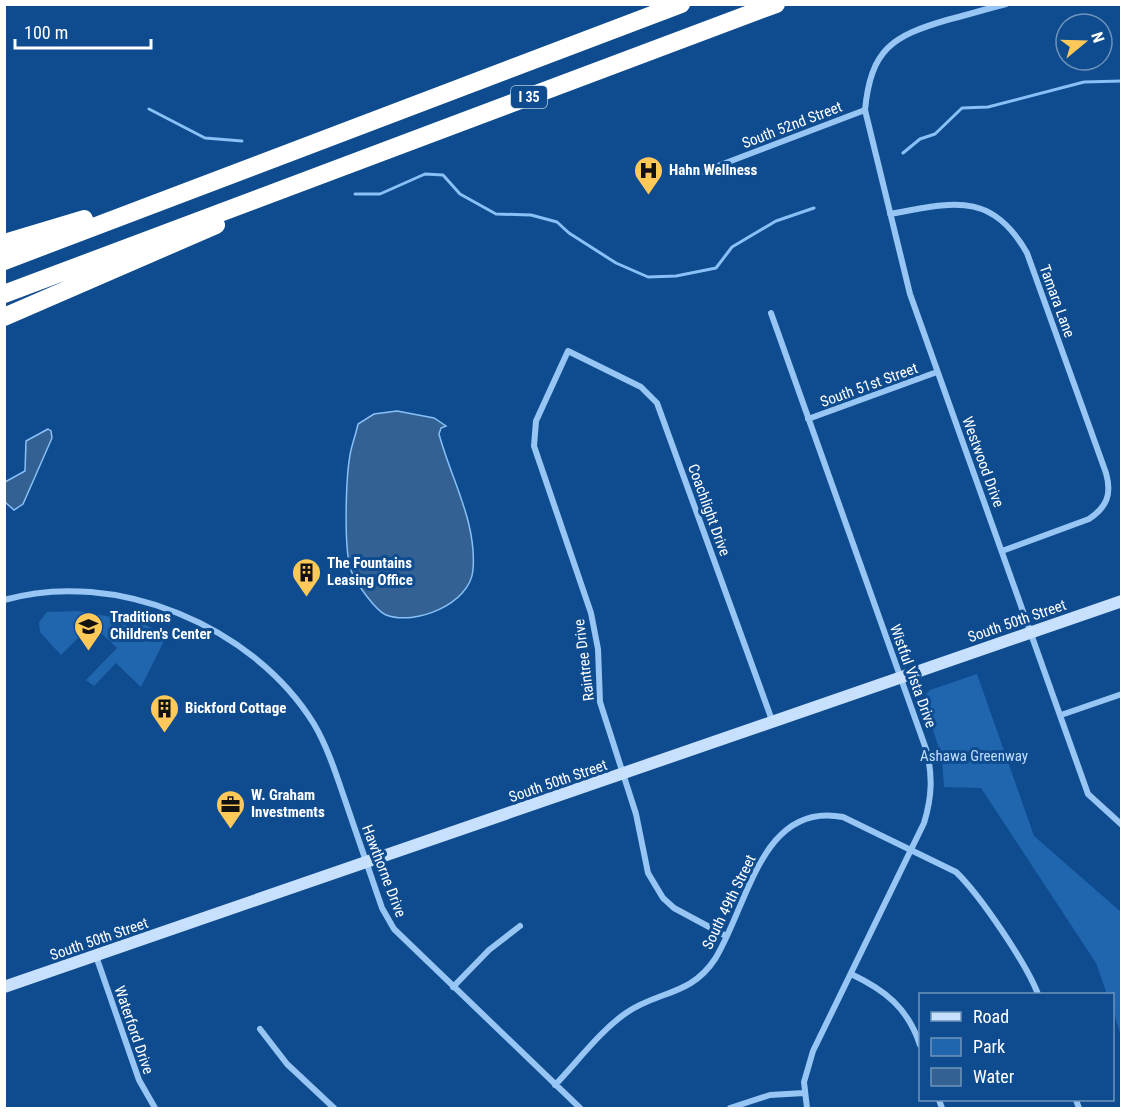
<svg xmlns="http://www.w3.org/2000/svg" width="1126" height="1113" viewBox="0 0 1126 1113" font-family="'Roboto Condensed',sans-serif">
	<style>
		.green { fill: #2066af }
		.water { fill: #336193; stroke: #88c0f7; stroke-width: 1.5 }
		.lines { fill: none; stroke-linecap: round; stroke-linejoin: round }
		.stream { stroke: #88c0f7; stroke-width: 3 }
		.street { stroke: #97c5f4; stroke-width: 6 }
		.secondary { stroke: #c7e0fd; stroke-width: 12 }
		.highway { stroke: #fff; stroke-width: 18 }
		.labels { text-anchor: middle; dominant-baseline: central; stroke-width: 6; stroke-linejoin: round; paint-order: stroke }
		.shield { fill: #0f4c8f; stroke: #b7c9dd; stroke-width: 1.5 }
		.shield-label { font-size: 14px; font-weight: bold; fill: #fff }
		.street-label { font-size: 15px; fill: #fff; stroke: #0f4c8f }
		.poi-label { font-size: 15px; font-weight: bold; fill: #fff; stroke: #0f4c8f; text-anchor: start }
		.park-label { font-size: 15px; fill: #bfdefe; stroke: #0f4c8f }
	</style>
	<rect width="100%" height="100%" fill="#0f4c8f"/>
	<!-- green -->
	<path class="green" d="M78,611l61,11 28,13 -26,52 -25,-24 -22,23 -8,-6 31,-32 -25,-24 -31,31 -21,-23 -1,-10 8,-10z
		M977,674l57,162 87,76v124l-8,-26 -1,-16h-5l-11,-31 -115,-175 -37,-1 -2,-29 -19,-60 7,-8z"/>
	<!-- water -->
	<path class="water" d="M397,411l37,7 12,8 -5,2 -2,6c12,45 38,88 34,136 -3,34 -58,56 -87,45 -11,-5 -29,-31 -34,-42 -9,-20 -6,-95 -2,-118 2,-11 6,-21 8,-31l16,-10z
		M48,429l3,2 1,7 -29,66 -9,6 -9,-8v-20l20,-11 1,-30z"/>
	<g class="lines">
		<!-- stream -->
		<path class="stream" d="M149,109l56,29 37,3
			M903,153l17,-14 15,-5 27,-26 26,-1 96,-25 38,-1
			M355,194h25l45,-20 18,1 17,19 36,20 35,1 26,7 12,11 47,30 32,14 28,-1 40,-8 16,-21 44,-26 38,-13"/>
		<!-- street -->
		<path class="street" d="M1006,4c-20,5 -39,11 -59,16 -55,16 -76,29 -82,90l45,184 178,500 34,31
			M694,175l171,-65
			M890,214c62,-11 101,-24 137,39l79,220c6,21 1,34 -17,46l-87,32
			M771,313l155,436c7,26 6,48 -2,74l-111,228 -9,31 3,26
			M808,419l129,-47
			M4,600c111,-32 250,26 310,124 14,24 22,50 31,76 12,36 25,72 37,108l12,21 186,179
			M1061,715l61,-21
			M726,936l-52,-28 -11,-10 -15,-25 -12,-59 -36,-112 -2,-53 -7,-36 -57,-167 2,-25 32,-70 73,36 16,16 116,320
			M96,956l43,124 16,28
			M851,974c34,16 57,34 69,71
			M453,987l36,-37 31,-24
			M260,1029l27,35 47,44
			M555,1085c23,-24 45,-54 71,-72 31,-22 65,-17 89,-54 33,-53 46,-158 128,-142l113,55c24,23 70,91 82,122
			M939,1100l3,8
			M1076,1100l3,8
			M730,1108l40,-13 34,-2"/>
		<!-- secondary -->
		<path class="secondary" d="M4,987l1118,-386"/>
		<!-- highway -->
		<path class="highway" d="M4,243l80,-24
			M4,261l677,-257
			M4,294l772,-290
			M4,317l212,-92"/>
	</g>
	<!-- icons -->
	<defs>
		<symbol id="hospital-pin" viewBox="-11 -11 22 30"><path d="M0 17L-7.5 6A9.5 9.5 0 1 1 7.5 6Z" fill="#ffc95a" stroke="#0f4c8f"/><path d="M-5-5h3v3.5h4V-5h3V5h-3V1.5h-4V5h-3Z" fill="#111"/></symbol>
		<symbol id="building-pin" viewBox="-11 -11 22 30"><path d="M0 17L-7.5 6A9.5 9.5 0 1 1 7.5 6Z" fill="#ffc95a" stroke="#0f4c8f"/><path d="M-4-6H4V6H1V3H-1V6H-4ZM-2.5-4.3h1.7v1.8h-1.7ZM.8-4.3h1.7v1.8H.8ZM-2.5-1h1.7V.8h-1.7ZM.8-1h1.7V.8H.8Z" fill="#111"/></symbol>
		<symbol id="school-pin" viewBox="-11 -11 22 30"><path d="M0 17L-7.5 6A9.5 9.5 0 1 1 7.5 6Z" fill="#ffc95a" stroke="#0f4c8f"/><path d="M0-5L7-2L0 1L-7-2ZM-4 1L0 2.5L4 1V4Q0 6-4 4Z" fill="#111"/></symbol>
		<symbol id="office-pin" viewBox="-11 -11 22 30"><path d="M0 17L-7.5 6A9.5 9.5 0 1 1 7.5 6Z" fill="#ffc95a" stroke="#0f4c8f"/><path d="M-6-3h4V-5.5h4V-3h4V5H-6ZM-1-4.5V-3h2v-1.5ZM-6 0V1H6V0Z" fill="#111"/></symbol>
	</defs>
	<g fill-rule="evenodd">
		<use href="#hospital-pin" x="632" y="154" width="33" height="45"/>
		<use href="#building-pin" x="290" y="556" width="33" height="45"/>
		<use href="#school-pin" x="72" y="610" width="33" height="45"/>
		<use href="#building-pin" x="148" y="692" width="33" height="45"/>
		<use href="#office-pin" x="214" y="788" width="33" height="45"/>
	</g>
	<g class="labels">
		<!-- shield labels -->
		<rect class="shield" x="511" y="86" width="36" height="22" rx="4.5"/>
		<g class="shield-label">
			<text x="529" y="97">I 35</text>
		</g>
		<!-- street labels -->
		<g class="street-label">
			<text transform="translate(792 125) rotate(-21)">South 52nd Street</text>
			<text transform="translate(1057 301) rotate(70)">Tamara Lane</text>
			<text transform="translate(869 385) rotate(-20)">South 51st Street</text>
			<text transform="translate(983 462) rotate(70)">Westwood Drive</text>
			<text transform="translate(709 510) rotate(70)">Coachlight Drive</text>
			<text transform="translate(1017 621) rotate(-19)">South 50th Street</text>
			<text transform="translate(584 660) rotate(-97)">Raintree Drive</text>
			<text transform="translate(913 676) rotate(70)">Wistful Vista Drive</text>
			<text transform="translate(558 781) rotate(-19)">South 50th Street</text>
			<text transform="translate(384 871) rotate(69)">Hawthorne Drive</text>
			<text transform="translate(729 902) rotate(-64)">South 49th Street</text>
			<text transform="translate(99 939) rotate(-19)">South 50th Street</text>
			<text transform="translate(134 1030) rotate(71)">Waterford Drive</text>
		</g>
		<!-- poi labels -->
		<g class="poi-label">
			<text x="669" y="170">Hahn Wellness</text>
			<text x="327" y="563">The Fountains<tspan x="327" dy="17">Leasing Office</tspan></text>
			<text x="110" y="617">Traditions<tspan x="110" dy="17">Children's Center</tspan></text>
			<text x="185" y="708">Bickford Cottage</text>
			<text x="251" y="795">W. Graham<tspan x="251" dy="17">Investments</tspan></text>
		</g>
		<!-- park labels -->
		<g class="park-label">
			<text x="974" y="756">Ashawa Greenway</text>
		</g>
	</g>
	<!-- border -->
	<rect width="1126" height="1113" fill="none" stroke="#ffffff" stroke-width="12"/>
	<!-- legend -->
	<rect x="919" y="993" width="195" height="108" fill="#0f4c8f" stroke="#6f94bc" stroke-width="1.5"/>
	<rect x="931" y="1012" width="30" height="9" fill="#c7e0fd" stroke="#6f94bc" stroke-width="1.5"/>
	<text x="973" y="1023" font-size="18" fill="#ffffff">Road</text>
	<rect x="931" y="1038" width="30" height="18" fill="#2066af" stroke="#6f94bc" stroke-width="1.5"/>
	<text x="973" y="1053" font-size="18" fill="#ffffff">Park</text>
	<rect x="931" y="1068" width="30" height="18" fill="#336193" stroke="#6f94bc" stroke-width="1.5"/>
	<text x="973" y="1083" font-size="18" fill="#ffffff">Water</text>
	<!-- north arrow -->
	<g transform="translate(1084 42) rotate(71)"><circle r="28" fill="#0f4c8f" stroke="#6f94bc" stroke-width="1.5"/>
	<path d="M0-4.5L10 22L0 15L-10 22Z" fill="#ffc95a"/>
	<text y="-9" font-size="16" font-weight="bold" text-anchor="middle" fill="#ffffff">N</text>
	</g>
	<!-- scale -->
	<path d="M15 39v9h136v-9" fill="none" stroke="#ffffff" stroke-width="3"/>
	<text x="24" y="39" font-size="18" fill="#ffffff" stroke="#0f4c8f" stroke-width="4.5" paint-order="stroke">100 m</text>
</svg>
